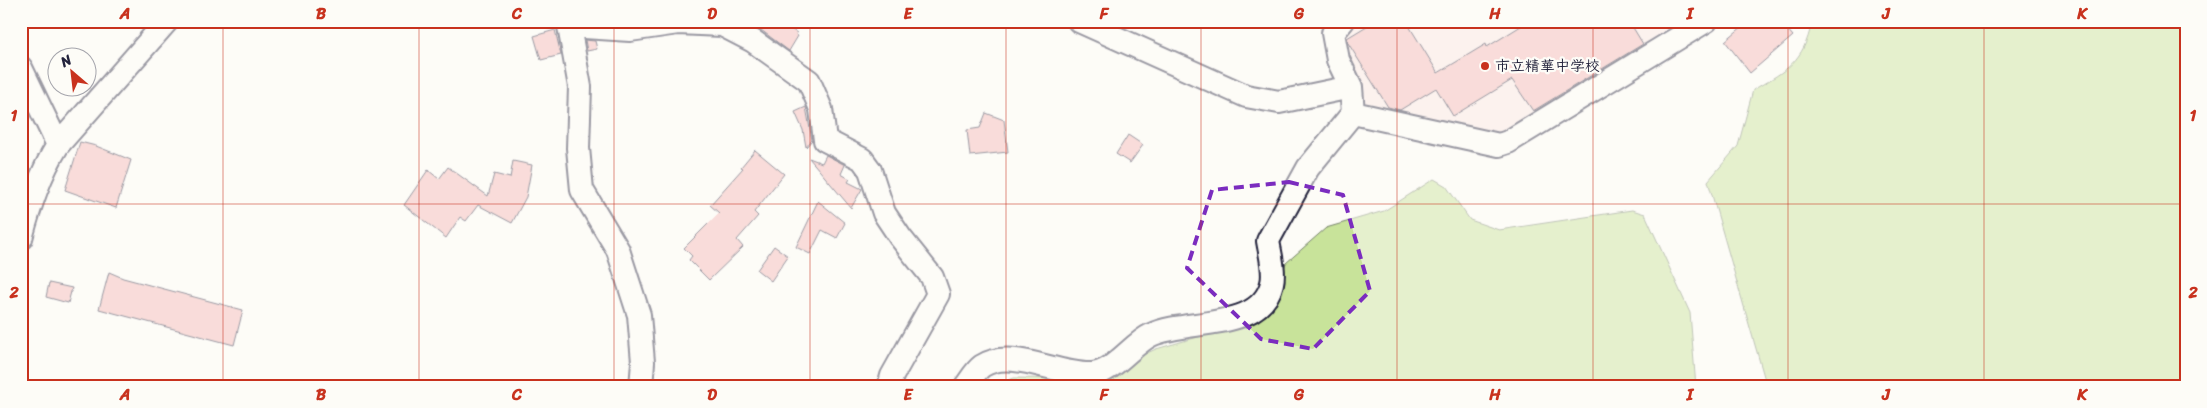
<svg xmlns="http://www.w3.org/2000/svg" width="2207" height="408" viewBox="0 0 2207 408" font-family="Sriracha,'Klee One',sans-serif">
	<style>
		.built { fill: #fae7e3 }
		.green { fill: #c8e39a; stroke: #75826a }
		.building { fill: #f3b7b5; stroke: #22223b }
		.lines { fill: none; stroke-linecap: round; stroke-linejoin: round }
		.minor-casing { stroke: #22223b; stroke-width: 26 }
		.minor { stroke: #fdfcf7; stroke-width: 22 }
		.marked { fill: none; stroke: #7b2cbf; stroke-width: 4; stroke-dasharray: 10 6; stroke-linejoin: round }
		.grid { fill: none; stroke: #c8321e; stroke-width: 1; stroke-opacity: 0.55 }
		.poi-dot { fill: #c8321e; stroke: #fdfcf7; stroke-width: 2 }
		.labels { text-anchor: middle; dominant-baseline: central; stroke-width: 4.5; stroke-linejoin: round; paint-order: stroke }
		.poi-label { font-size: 15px; font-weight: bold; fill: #22223b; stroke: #fdfcf7; text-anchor: start }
		.neatline { fill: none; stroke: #c8321e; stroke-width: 2 }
		.grid-label { font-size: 16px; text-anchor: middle; font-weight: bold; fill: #c8321e }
	</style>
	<rect width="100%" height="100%" fill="#fdfcf7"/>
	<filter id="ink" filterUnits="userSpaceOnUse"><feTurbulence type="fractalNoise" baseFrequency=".02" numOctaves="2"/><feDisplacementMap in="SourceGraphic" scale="10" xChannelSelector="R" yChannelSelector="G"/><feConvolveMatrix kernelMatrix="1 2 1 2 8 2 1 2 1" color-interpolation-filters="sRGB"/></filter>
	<g filter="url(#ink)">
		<!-- built -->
		<path class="built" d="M1351,21h345l-196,115 -136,-30 -24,-60z"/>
		<!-- green -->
		<path class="green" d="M1805,21h381v366h-419l-59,-206 30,-35 15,-56c28,-17 48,-25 57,-60z
			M1434,179l12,7 24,34 29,10 133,-20 13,4 45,99 6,74h-705l23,-9 76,1 66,-30 77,-22 43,-37 10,-27 40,-35 58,-17z"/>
		<!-- building -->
		<path class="building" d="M743,21h36l18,12 -1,2 2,1 -9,15 -28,-21z
			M1375,21h31l32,52 48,-29 1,3 42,-26h100l14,23 -110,67 -21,-31 -59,36 -17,-28 -36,22 -12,-3 -40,-64 -1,-5z
			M1749,21h31l13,15 -43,37 -25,-32z
			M555,30l6,25 -20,5 -7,-24z
			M585,40l10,1 2,8 -10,2z
			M806,107l6,33 -6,7 -3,-17 -8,-18z
			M986,113l18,7 4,32 -38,4 -3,-26 13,-2z
			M1128,135l15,10 -13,18 -14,-9z
			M80,142l16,4 35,14 -15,48 -51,-18z
			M755,150l29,24 -30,38 4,4 -21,24 6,7 -34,33 -20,-20 3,-4 -8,-8 35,-35 -9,-8 33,-37 -2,-1z
			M826,155l19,10 -4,9 9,5 -2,3 14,7 -11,19 -42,-50 13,5z
			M513,161l19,4 -6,32 -14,26 -34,-18 -12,16 -6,-4 -14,21 -42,-33 24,-35 11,9 9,-12 40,29 6,-22 16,4z
			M818,201l27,22 -8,15 -15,-8 -12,24 -14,-7z
			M774,246l14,10 -17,25 -14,-11z
			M109,272l14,6 120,32 -9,35 -135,-36z
			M49,283l23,5 -4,15 -22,-6z"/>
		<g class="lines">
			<defs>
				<path id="minor" d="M568,21l12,66 -2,61 4,42 36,60 21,65 4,47 -2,25
					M1079,21l167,75 33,6 72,-15
					M569,26l61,4 48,-7 44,2 31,16 56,40 12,28 4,31 37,19 8,11 14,43 16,24 32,40 6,17 -46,82 -3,11
					M21,68l37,77
					M1353,113l146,32 9,-3 198,-121
					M21,238c9,-33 19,-64 37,-93l109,-124
					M965,387c5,-6 10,-16 17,-21 29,-19 76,10 110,8 21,-1 40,-30 59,-39 36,-17 110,-3 121,-52 3,-12 -2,-30 -4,-42l2,-4 38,-69 45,-55 -2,-26 -13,-27 -5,-27 10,-12"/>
			</defs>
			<!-- minor casing -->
			<use href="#minor" class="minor-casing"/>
			<!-- minor -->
			<use href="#minor" class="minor"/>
		</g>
	</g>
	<!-- marked area -->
	<path d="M0 0H2207V408H0ZM1289,182l54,13 27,96 -57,58 -52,-10 -74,-71 25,-78z" fill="#fdfcf7" fill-opacity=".55" fill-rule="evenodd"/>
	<path class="marked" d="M1289,182l54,13 27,96 -57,58 -52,-10 -74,-71 25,-78z"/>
	<!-- grid -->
	<path class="grid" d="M223,21v366M419,21v366M614,21v366M810,21v366M1006,21v366M1201,21v366M1397,21v366M1593,21v366M1788,21v366M1984,21v366M21,204h2165"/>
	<!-- markers -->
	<circle class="poi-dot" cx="1485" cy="66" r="5"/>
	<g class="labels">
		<!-- poi labels -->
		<g class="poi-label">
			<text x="1495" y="66">市立精華中学校</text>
		</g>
	</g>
	<!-- margin -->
	<rect width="2207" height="408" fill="none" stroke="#fdfcf7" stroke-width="55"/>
	<!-- north arrow -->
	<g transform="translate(72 72) rotate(332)"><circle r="24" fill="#fdfcf7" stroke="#a5a5ac"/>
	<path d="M0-4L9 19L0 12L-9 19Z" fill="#c8321e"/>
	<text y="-8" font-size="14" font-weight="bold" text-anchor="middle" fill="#22223b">N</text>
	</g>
	<rect x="28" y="28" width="2152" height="352" class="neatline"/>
	<g class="grid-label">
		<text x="125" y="19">A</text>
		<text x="321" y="19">B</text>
		<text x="517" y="19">C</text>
		<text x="712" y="19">D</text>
		<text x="908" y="19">E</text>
		<text x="1104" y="19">F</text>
		<text x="1299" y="19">G</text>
		<text x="1495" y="19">H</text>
		<text x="1690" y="19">I</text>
		<text x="1886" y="19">J</text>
		<text x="2082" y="19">K</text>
		<text x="14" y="121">1</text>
		<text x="2193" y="121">1</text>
		<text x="14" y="298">2</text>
		<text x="2193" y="298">2</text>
		<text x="125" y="400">A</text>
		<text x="321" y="400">B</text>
		<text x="517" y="400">C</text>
		<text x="712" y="400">D</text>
		<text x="908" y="400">E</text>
		<text x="1104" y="400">F</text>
		<text x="1299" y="400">G</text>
		<text x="1495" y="400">H</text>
		<text x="1690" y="400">I</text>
		<text x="1886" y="400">J</text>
		<text x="2082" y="400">K</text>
	</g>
</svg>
